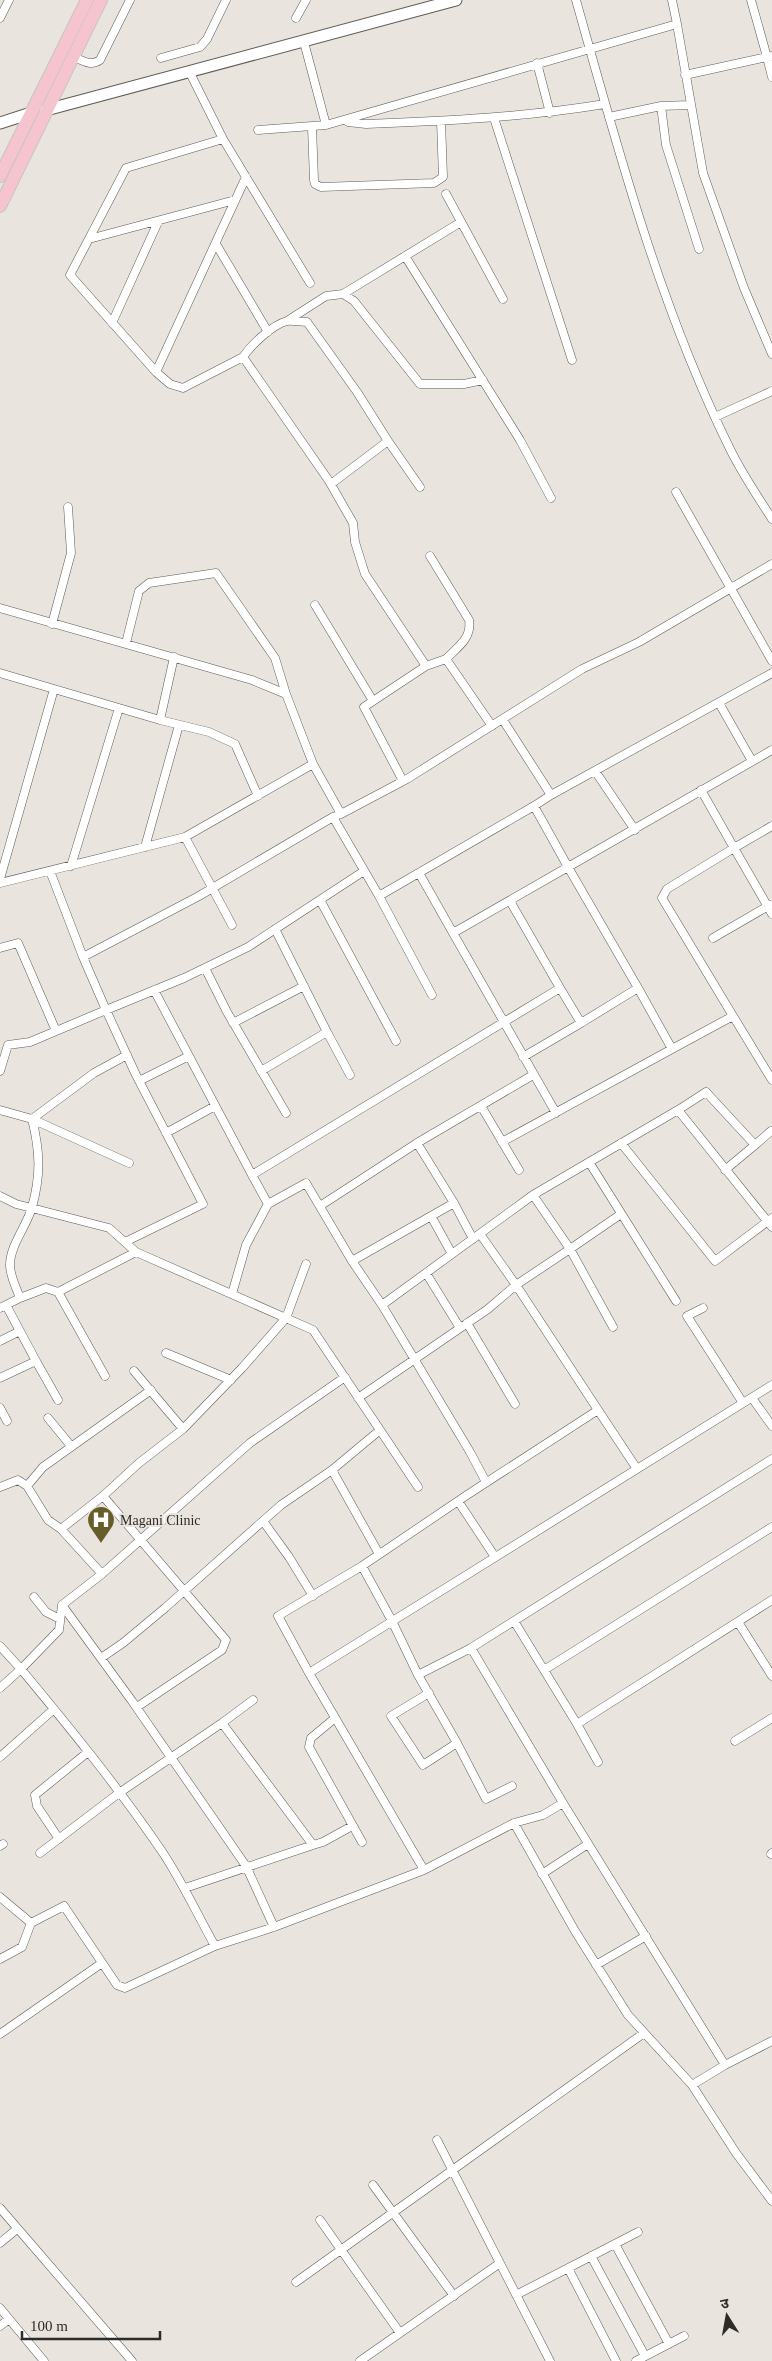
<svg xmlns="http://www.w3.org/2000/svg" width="772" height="2361" viewBox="0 0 772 2361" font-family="'Times New Roman','Noto Sans Devanagari',serif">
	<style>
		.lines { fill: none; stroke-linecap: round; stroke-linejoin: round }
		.minor-casing { stroke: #605b56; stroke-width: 9 }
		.secondary-casing { stroke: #605b56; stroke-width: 13 }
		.primary-casing { stroke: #c4c4c3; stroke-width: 14 }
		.minor { stroke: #fff; stroke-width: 8 }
		.secondary { stroke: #fff; stroke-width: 11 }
		.primary { stroke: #f5c4ce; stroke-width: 12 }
		.labels { text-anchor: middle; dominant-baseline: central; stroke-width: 4; stroke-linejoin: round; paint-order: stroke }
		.poi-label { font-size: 14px; fill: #2c2b28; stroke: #e9e4de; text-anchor: start }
	</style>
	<rect width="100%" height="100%" fill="#e9e4de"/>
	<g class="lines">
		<defs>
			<path id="minor" d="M576,0c43,153 84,308 155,451 12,24 27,46 41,68
				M751,0l16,57 5,-1
				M0,18l9,-18
				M296,18l10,-18
				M677,24l26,149 41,115 28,66
				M304,42l22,83
				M72,56c10,4 18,11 28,4l30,-60
				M161,58l39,-11 7,-8 19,-39
				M537,63l13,50
				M190,73l33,66 87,144
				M685,75l82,-18 5,20
				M661,106l5,39 33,104
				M609,117l52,-11 29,-1
				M494,118l78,242
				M348,122l18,2c80,-3 160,-7 239,-20
				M312,127l2,53 1,4 6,3 113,-4 9,-6 -2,-56
				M258,130l68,-5 351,-101 -5,-24
				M223,139l-97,29 -56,107 86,97 90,-195
				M446,194l57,105
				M89,239l146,-39
				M216,244l52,88
				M405,256l115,184 31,58
				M343,294l118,-72
				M287,321l39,-25 17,-2 11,7 66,83h44l19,-4
				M112,323l46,-101
				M156,372l14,12 13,4 60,-31
				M715,417l57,-26
				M388,441l32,46
				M331,484l57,-43 -31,-49 -50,-70c-6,0 -15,-2 -20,-1 -15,4 -36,24 -44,36l86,124 24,42 2,19 10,32 61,92 20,-7 46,67
				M676,492l96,169
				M430,556l39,64c3,18 -11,27 -23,39
				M315,605l58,96
				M0,608l252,72 34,14 27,70
				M52,624l19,-71 -3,-46
				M126,643l13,-52 10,-8 67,-10 59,85 11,36
				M0,673l54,16 -54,190
				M54,689l106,31 14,-63
				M719,703l33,58
				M160,720l49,12 26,12 23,52
				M503,720l48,75 -17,11 34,61 204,-117
				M595,771l40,59
				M403,781l-39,-74 62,-41
				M551,795l221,-122
				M336,816l-3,1 46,79 155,-90
				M772,826l-38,22 38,66
				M185,837l47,88
				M145,847l34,-122
				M71,866l48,-158
				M50,871l33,86 116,-61 134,-79
				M419,873l34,60
				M0,883l185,-46 128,-73 28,50 66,-35 175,-110 57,-27 133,-78
				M379,896l53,99
				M320,900l76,141
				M275,929l52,103
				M713,938l57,-33
				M0,948l18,-5 38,88
				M83,957l23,53 78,-32 64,-31 116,-76
				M205,968l22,44 59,101
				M638,988l34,61 61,-33 -71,-118 5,-9 67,-41 -33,-58
				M154,990l98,185
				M733,1016l39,64
				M233,1023l71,-37
				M523,1057l58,-34
				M0,1071l8,-26 22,-3 76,-32 30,65 67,129 -78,38
				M261,1071l66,-39 23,43
				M139,1081l50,-25
				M481,1106l38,64
				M0,1110l32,9 97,44
				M678,1110l28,-18 49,53 -30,25
				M556,1113l-103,-180 115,-66 70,121 -57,35 -21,-35
				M166,1133l49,-27
				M502,1142l170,-93
				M621,1143l94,118 57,-43
				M755,1145l16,-14
				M589,1162l87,139
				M0,1196l16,8 93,24 27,24 177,78 67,100 -48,40 47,84
				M454,1203l-37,-60 116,-68
				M268,1204l-16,-29 308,-187 -50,-87
				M320,1206l97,-63
				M431,1216l21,38
				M426,1273l34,55
				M58,1292l-12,-4 -26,10c-4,-11 -10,-22 -10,-33 0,-20 17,-39 22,-58 9,-32 8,-56 0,-88l62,-46 33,-18
				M232,1294l14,-49 22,-41 38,-21 46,78
				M382,1305l-30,-44 102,-58 19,36
				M0,1308l20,-10
				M703,1308l-16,8 56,87
				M467,1323l48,81
				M613,1327l-43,-78 51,-35
				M0,1341l20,-10
				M166,1353l65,27
				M36,1361l22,39
				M134,1371l49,58 59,-61 44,-50 20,-54
				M105,1376l-47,-84 78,-40
				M0,1378l36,-17 -30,-56
				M358,1398l130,-89 28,-24 -36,-51
				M752,1398l20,28
				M0,1408l7,13
				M598,1410l39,59
				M48,1418l23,28
				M380,1430l38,57
				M486,1482l-16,-30 -88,-147 151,-110
				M27,1486l16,-19 108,-77
				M0,1487l18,-7 9,6 21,34 13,9 41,45
				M458,1501l37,56
				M263,1521l26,36 24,39
				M61,1529l42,-33
				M34,1597l12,15 14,7
				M62,1605l-3,25 -38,39c49,59 97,118 140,181 21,31 36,64 54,96
				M514,1621l63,103 195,-124
				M738,1622l34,54
				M0,1646l21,23 -21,19
				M471,1648l301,-189
				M101,1658l22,-15 42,-35 116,-103 51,-35
				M544,1670l228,-143
				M309,1673l-31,-57 84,-50
				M418,1675l39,68 29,56 26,-13
				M429,1693l-38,23 32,49 34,-22
				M137,1707l85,-57 4,-10 -123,-144 36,-33 44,-34
				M335,1718l-24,20 -2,9 53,95
				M222,1723l31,-23
				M577,1724l21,38
				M735,1741l37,-23
				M0,1757l54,-48
				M563,1803l162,262 47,-24
				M514,1823l61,108 53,84 64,70 44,68 36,48
				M59,1839l-22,-33 -2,-11 53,-43
				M313,1845l10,-3 29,-16
				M0,1846l3,-2
				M40,1853l79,-60 103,-70 91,122 -128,43
				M771,1854l1,-1
				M424,1870l90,-47 29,-8 20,-12 -92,-155 -53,27 -26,-54 -30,-55 105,-71 131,-85 -82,-125 54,-36 -37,-54 145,-85 94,117
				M542,1874l46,-30
				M0,1897l31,26 33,-17 53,79 8,3 90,-42 59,-19 150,-57 -115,-197 463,-288
				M274,1927l-28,-61 -114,-165 -70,-96 40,-31 148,-131 95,-66
				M0,1959l22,-12 9,-24
				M596,1965l50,-29
				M0,2034l102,-71
				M692,2085l33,-20
				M437,2140l113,221
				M373,2185l81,111
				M0,2208l132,153
				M320,2220l80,113
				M0,2243l17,-14
				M615,2244l54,100
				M591,2256l54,100
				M568,2268l48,93
				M296,2282l348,-249
				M516,2295l122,-63
				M0,2308l44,53
				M0,2326l9,-7
				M360,2361l140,-98
				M636,2361l48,-25"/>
			<path id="secondary" d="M46,110l410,-110
				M0,123l31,-10"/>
			<path id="primary" d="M0,176l87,-176
				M0,206l101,-206"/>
		</defs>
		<!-- minor casing -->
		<use href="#minor" class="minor-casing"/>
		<!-- secondary casing -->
		<use href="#secondary" class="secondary-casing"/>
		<!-- primary casing -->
		<use href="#primary" class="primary-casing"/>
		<!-- minor -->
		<use href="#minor" class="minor"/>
		<!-- secondary -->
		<use href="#secondary" class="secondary"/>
		<!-- primary -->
		<use href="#primary" class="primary"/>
	</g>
	<!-- icons -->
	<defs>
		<symbol id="hospital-pin" viewBox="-11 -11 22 30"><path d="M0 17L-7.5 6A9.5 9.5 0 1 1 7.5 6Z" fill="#675d29" stroke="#e9e4de"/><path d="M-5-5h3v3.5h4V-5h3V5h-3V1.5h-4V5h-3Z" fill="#fff"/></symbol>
	</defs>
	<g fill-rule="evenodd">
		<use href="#hospital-pin" x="85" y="1504" width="32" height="43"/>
	</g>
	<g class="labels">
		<!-- poi labels -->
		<g class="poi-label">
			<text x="120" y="1520">Magani Clinic</text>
		</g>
	</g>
	<!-- north arrow -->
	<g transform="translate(727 2316) rotate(349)" stroke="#e9e4de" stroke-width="4" paint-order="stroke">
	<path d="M0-4L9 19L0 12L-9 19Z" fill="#2c2b28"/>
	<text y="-8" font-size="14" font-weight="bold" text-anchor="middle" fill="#2c2b28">उ</text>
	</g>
	<!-- scale -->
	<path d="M22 2331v8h138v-8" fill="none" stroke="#2c2b28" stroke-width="2.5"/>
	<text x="30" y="2331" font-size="15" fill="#2c2b28" stroke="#e9e4de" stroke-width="4" paint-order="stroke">100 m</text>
</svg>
